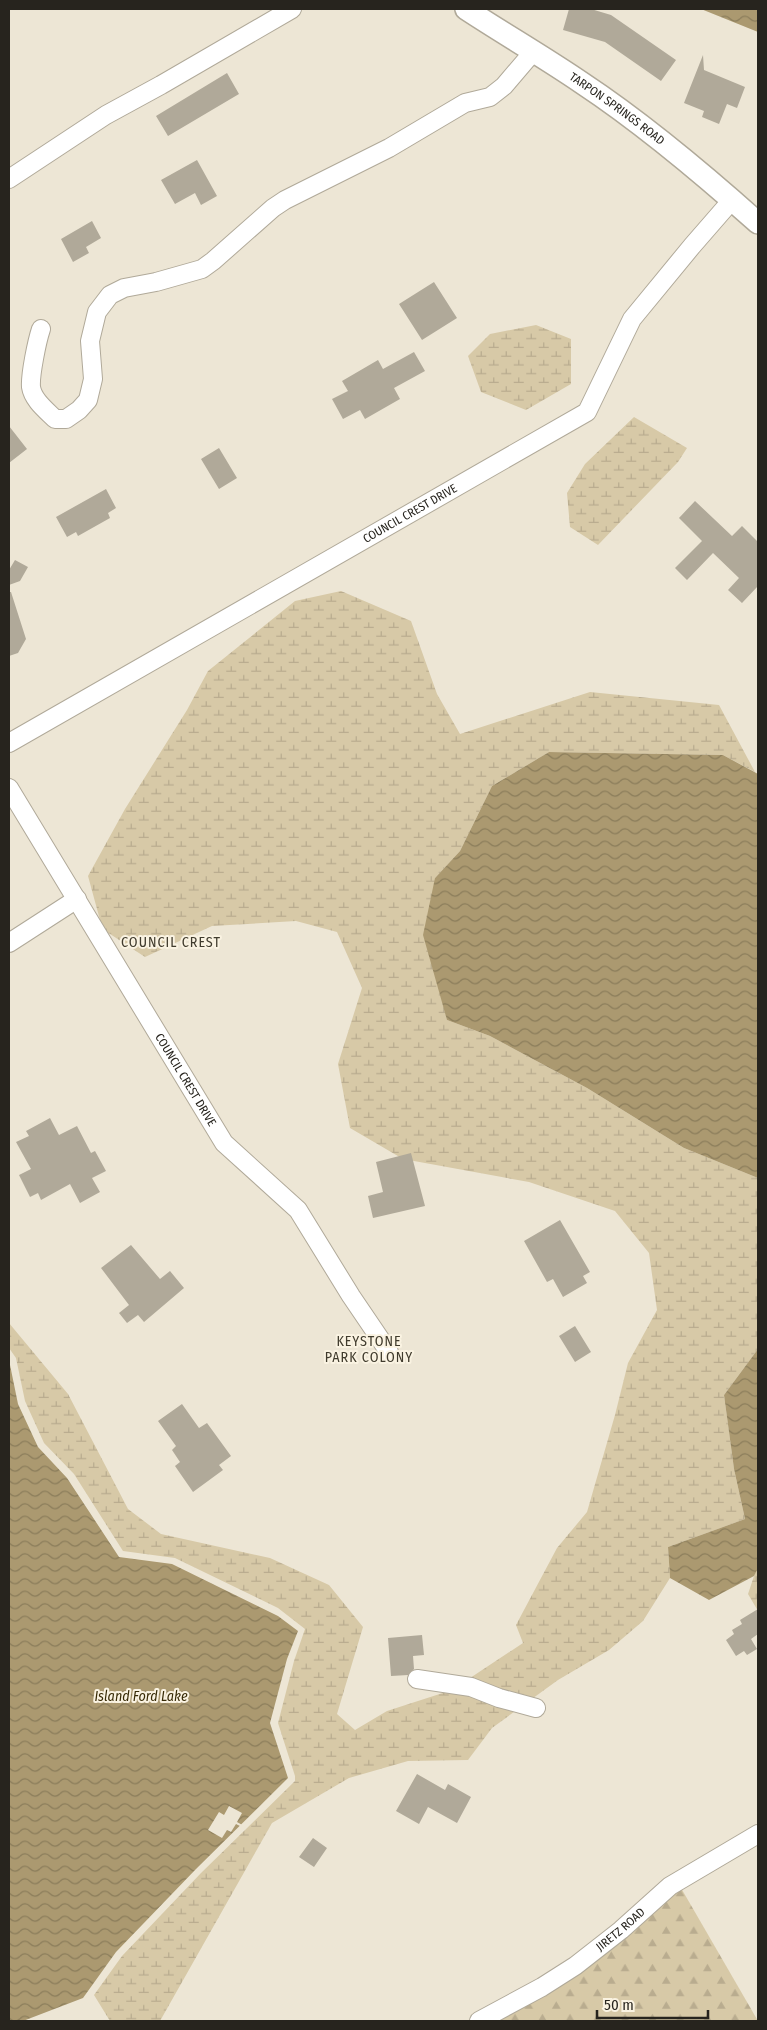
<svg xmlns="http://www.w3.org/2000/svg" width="767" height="2030" viewBox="0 0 767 2030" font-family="'Fira Sans Condensed',sans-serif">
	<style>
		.forest { fill: url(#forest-firs) }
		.wetland { fill: url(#wetland-marsh) }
		.water { fill: url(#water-waves) }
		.pier { fill: #ede6d5 }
		.building { fill: #b0a999 }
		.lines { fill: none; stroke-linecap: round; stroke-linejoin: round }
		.minor-casing { stroke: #b0a999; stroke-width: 20 }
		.major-casing { stroke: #b0a999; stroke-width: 24 }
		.minor { stroke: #fff; stroke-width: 18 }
		.major { stroke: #fff; stroke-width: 21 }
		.labels { text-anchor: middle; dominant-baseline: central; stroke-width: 4; stroke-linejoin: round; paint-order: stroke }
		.street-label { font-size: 12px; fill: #27241e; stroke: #faf3e2 }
		.neighbourhood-label { font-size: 14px; letter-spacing: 1px; fill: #403b2d; stroke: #faf3e2 }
		.water-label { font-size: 14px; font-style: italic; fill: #372a06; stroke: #faf3e2 }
	</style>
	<defs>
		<pattern id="forest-firs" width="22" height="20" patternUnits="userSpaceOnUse" patternTransform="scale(1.25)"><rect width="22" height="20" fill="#d7c9a7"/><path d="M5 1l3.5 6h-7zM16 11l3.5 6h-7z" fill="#b9ac8f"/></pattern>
		<pattern id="wetland-marsh" width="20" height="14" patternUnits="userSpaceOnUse" patternTransform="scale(1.25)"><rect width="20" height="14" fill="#d7c9a7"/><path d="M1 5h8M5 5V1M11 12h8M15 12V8" fill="none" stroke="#b9ac8f"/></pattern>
		<pattern id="water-waves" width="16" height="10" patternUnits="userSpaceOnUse" patternTransform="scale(1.25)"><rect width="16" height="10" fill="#ab9970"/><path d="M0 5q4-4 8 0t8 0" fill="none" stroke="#8b7d5b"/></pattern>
	</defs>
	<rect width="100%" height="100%" fill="#ede6d5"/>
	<!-- forest -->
	<path class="forest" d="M681,1888l77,133h-264z"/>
	<!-- wetland -->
	<path class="wetland" d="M536,325l35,14v45l-45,26 -45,-18 -13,-36 22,-22z
		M634,417l53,31 -9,14 -80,83 -28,-18 -3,-34 18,-29z
		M341,591l70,30 26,73 23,40 130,-42 129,13 36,67 -32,-17 -174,-3 -57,34 -32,65 -25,27 12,142 43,16 97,52 97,60 74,30v171l-34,46 10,74 11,50 -77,28 2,31 -27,43 -34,29 -51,30 -66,48 -24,32 -60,1 -59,17 -77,45 -112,198h-50l-16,-26 28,-39 79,-83 94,-92v-5l-17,-53 16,-62 11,-32 -27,-21 -103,-50 -52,-7 -49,-77 -30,-31 -19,-42 -9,-43 -7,-10v-25l59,71 60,115 33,25 109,24 59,27 34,42 -26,87 18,16 32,-19 65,-21 71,-47 -7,-18 41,-77 30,-36 28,-97 13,-52 29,-53 -8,-57 -34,-42 -86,-29 -126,-23 -53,-31 -12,-64 24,-76 -25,-56 -41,-11 -84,5 -67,31 -38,-25 -7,-12 -12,-44 37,-67 62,-99 21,-39 87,-70z
		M758,1568v43l-10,-17 8,-24z"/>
	<!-- water -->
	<path class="water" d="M701,9h57v23z
		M549,752l174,3 35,19v404l-74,-30 -97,-60 -97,-52 -43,-16 -24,-85 12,-57 25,-27 32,-65z
		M758,1349v219l-4,8 -45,24 -39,-22 -2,-31 77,-28 -11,-50 -10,-74z
		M9,1360l9,44 20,43 29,31 52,79 53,7 106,52 20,15 -11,28 -17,64 18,55 -92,91 -80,83 -33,46 -60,23h-14z"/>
	<!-- pier -->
	<path class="pier" d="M229,1806l13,7 -5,9 7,4 -2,1 -6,-3 -5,8 -4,-2 -5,8 -14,-8 11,-18 5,3z"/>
	<!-- building -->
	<path class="building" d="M569,9h22l20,6 65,45 -15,21 -56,-39 -42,-12z
		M703,55l1,15 41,17 -8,21 -10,-4 -8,20 -17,-7 2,-6 -20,-8z
		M227,73l12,21 -71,42 -12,-20z
		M197,160l20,36 -16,9 -6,-12 -20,11 -14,-24z
		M92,221l9,17 -15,9 3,6 -16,9 -12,-23z
		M434,282l23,36 -35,22 -23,-36z
		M414,352l11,19 -31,17 6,11 -35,20 -5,-9 -17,9 -11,-20 16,-8 -6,-10 36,-21 5,9z
		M9,426l18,23 -18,14z
		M219,448l18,30 -18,11 -18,-30z
		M106,489l10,19 -8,5 2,5 -32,18 -2,-4 -9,5 -11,-20z
		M695,501l37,35 10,-10 16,16v44l-16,17 -14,-13 11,-12 -26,-25 -26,27 -12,-12 27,-27 -23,-23z
		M15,560l13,7 -8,14 -11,4v-15z
		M9,592h2l15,47 -8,14 -9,3z
		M50,1118l9,17 18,-9 14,27 4,-2 11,20 -14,7 8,14 -20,11 -10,-19 -29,16 -3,-7 -8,4 -11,-22 12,-6 -15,-27 13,-6 -3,-5z
		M411,1153l14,53 -52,12 -5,-22 15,-4 -7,-30z
		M560,1220l30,52 -7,4 4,7 -24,14 -10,-18 -6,3 -23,-41z
		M131,1245l29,34 10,-8 14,17 -40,34 -6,-7 -11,8 -8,-10 10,-8 -28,-37z
		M575,1326l16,26 -16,10 -16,-26z
		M182,1404l17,24 8,-5 24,33 -12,9 4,5 -30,22 -18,-26 5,-4 -8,-12 4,-4 -18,-25z
		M758,1609v25l-7,5 6,10 -10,6 -3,-4 -8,5 -10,-16 8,-6 -2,-4 10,-6 -2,-4z
		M422,1635l2,20 -11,1 1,13 -6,6 -17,1 -3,-38z
		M417,1774l28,16 3,-6 23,13 -14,26 -29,-16 -9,17 -23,-13z
		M313,1838l14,10 -13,19 -15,-10z"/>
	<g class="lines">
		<defs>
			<g id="minor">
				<path d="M9,179l97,-64 55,-30 131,-76"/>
				<path d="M41,329c-4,12 -11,46 -10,58 2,13 15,23 24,32h11l13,-9 9,-10 5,-21 -3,-38 7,-29 13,-17 14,-7 32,-6 46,-13 11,-8 60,-53 12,-8 104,-52 76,-45 25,-6 14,-11 29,-34"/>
				<path id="s1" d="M9,743l578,-331 45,-93 60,-73 40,-46"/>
				<path id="s2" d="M9,788l215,355 74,67 53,86 38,56"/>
				<path d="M9,943l68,-44"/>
				<path d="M417,1679l54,8 28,11 37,10"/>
				<path id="s3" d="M479,2021l63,-34 33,-21 46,-36 49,-44 88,-52"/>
			</g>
			<g id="major">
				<path id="s4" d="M466,9c38,25 78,48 116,74 62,41 120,90 176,140"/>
			</g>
		</defs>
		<!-- minor casing -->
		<use href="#minor" class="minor-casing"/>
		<!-- major casing -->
		<use href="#major" class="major-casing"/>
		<!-- minor -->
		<use href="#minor" class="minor"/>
		<!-- major -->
		<use href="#major" class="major"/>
	</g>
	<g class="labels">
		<!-- street labels -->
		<g class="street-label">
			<text stroke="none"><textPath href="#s4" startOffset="181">TARPON SPRINGS ROAD</textPath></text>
			<text stroke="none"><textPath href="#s1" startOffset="462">COUNCIL CREST DRIVE</textPath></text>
			<text stroke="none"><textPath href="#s2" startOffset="341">COUNCIL CREST DRIVE</textPath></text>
			<text stroke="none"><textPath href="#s3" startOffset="169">JIRETZ ROAD</textPath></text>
		</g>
		<!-- neighbourhood labels -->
		<g class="neighbourhood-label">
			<text x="171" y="942">COUNCIL CREST</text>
			<text x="369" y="1341">KEYSTONE<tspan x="369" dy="16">PARK COLONY</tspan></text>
		</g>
		<!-- water labels -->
		<g class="water-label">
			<text x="141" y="1696">Island Ford Lake</text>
		</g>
	</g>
	<!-- border -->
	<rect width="767" height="2030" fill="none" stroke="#27241e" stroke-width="20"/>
	<!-- scale -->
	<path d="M597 2010v8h111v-8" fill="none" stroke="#27241e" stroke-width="2.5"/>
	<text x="604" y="2010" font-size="15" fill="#27241e" stroke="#faf3e2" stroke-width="4" paint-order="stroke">50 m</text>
</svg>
